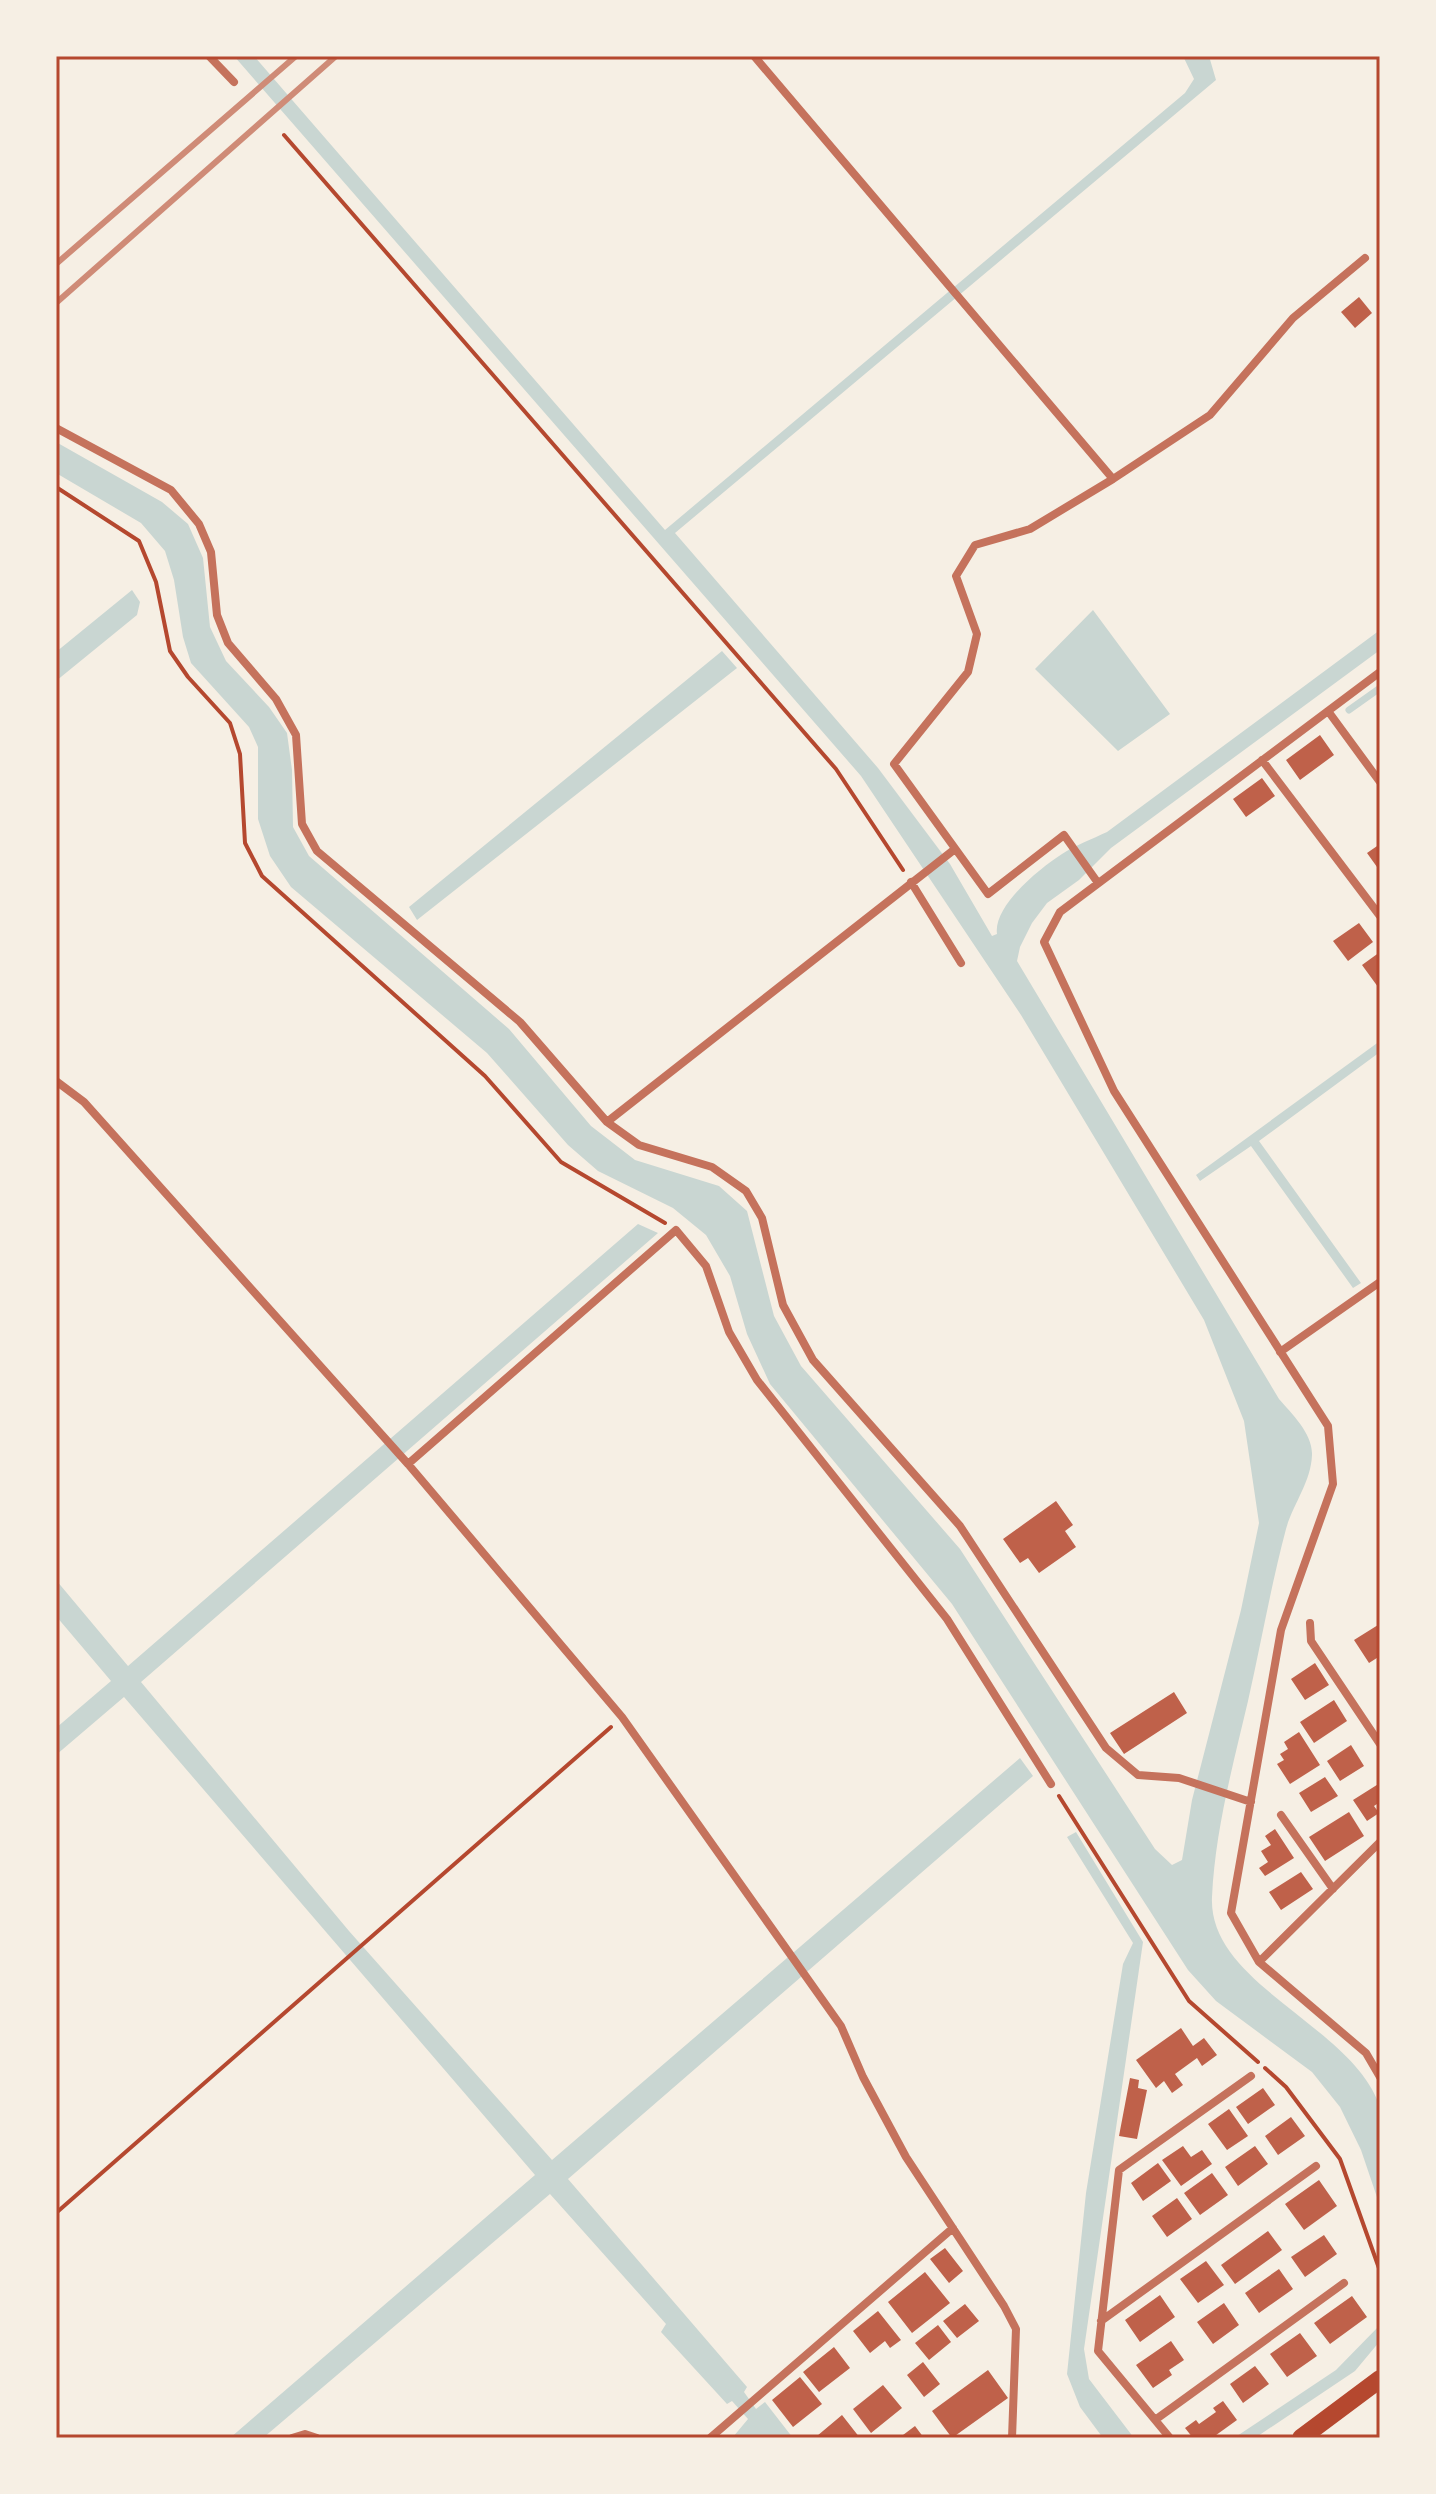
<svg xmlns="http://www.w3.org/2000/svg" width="1436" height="2494" viewBox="0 0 1436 2494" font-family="Signika,sans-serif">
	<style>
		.water { fill: #c9d6d2 }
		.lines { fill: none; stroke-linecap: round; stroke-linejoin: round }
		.stream { stroke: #c9d6d2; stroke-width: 7 }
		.building { fill: #bf614a }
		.path { stroke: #b5482f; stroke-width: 4 }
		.minor { stroke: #c5725c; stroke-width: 8 }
		.trunk { stroke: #b5482f; stroke-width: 18 }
		.rail { stroke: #cf8b77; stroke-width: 6 }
		.neatline { fill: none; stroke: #b5482f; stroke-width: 3 }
	</style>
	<rect width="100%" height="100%" fill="#f6efe4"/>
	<!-- water -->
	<path class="water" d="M234,56h20l411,474 520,-437 9,-14 -11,-23h26l7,24 -541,453 203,235 72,96 42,72 5,-2c-4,-28 43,-66 65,-80 14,-9 30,-15 45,-22l273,-202v20l-269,198 -32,32 -32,23 -15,20 -12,24 -3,14 262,438c13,15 34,35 33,56 -1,27 -19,49 -26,74 -15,56 -25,115 -38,172 -15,64 -33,130 -36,196 -4,87 137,127 167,207 5,15 1,82 1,102l-19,-56 -21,-43 -28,-35 -96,-71 -28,-31 -236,-366 -182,-220 -23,-50 -17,-58 -24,-41 -33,-27 -75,-37 -30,-26 -81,-92 -196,-166 -21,-31 -12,-37v-72l-9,-20 -58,-64 -8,-26 -9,-57 -9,-29 -24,-28 -85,-50v-31l106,60 26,22 15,34 7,69 16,34 43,46 18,26 5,37 1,57 16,29 200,173 82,97 44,34 84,26 28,25 27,105 27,50 159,183 195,300 17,16 10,-5 10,-60 49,-190 18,-87 -15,-102 -40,-101 -183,-305 -160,-239z
		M132,590l8,12 -3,13 -81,66v-29z
		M1093,610l77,104 -52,37 -83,-82z
		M722,651l15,17 -320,252 -8,-13z
		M1380,1041v11l-121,89 102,142 -8,5 -102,-142 -51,35 -4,-6z
		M638,1224l20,9 -517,449 208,249 203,229 468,-402 13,18 -465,403 179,208 -3,5 12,17 9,-7 28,36 -60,-1 15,-18 -16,-18 -5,3 -66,-72 5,-8 -116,-130 -287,244h-33l305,-263 -411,-478 -68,58v-27l55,-47 -55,-65v-36l72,86z
		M1076,1832l67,110 -59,407 5,30 45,59h-31l-23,-31 -13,-33 19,-181 37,-229 10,-21 -66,-106z
		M1380,2325v16l-25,30 -100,67h-21l102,-68z"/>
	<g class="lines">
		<!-- stream -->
		<path class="stream" d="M1349,710l31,-22"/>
	</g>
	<!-- building -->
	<path class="building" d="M1359,297l13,16 -17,15 -14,-16z
		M1320,735l14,20 -34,25 -14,-20z
		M1262,778l13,18 -29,21 -13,-18z
		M1380,844v20l-3,3 -10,-14z
		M1359,923l14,19 -25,19 -15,-20z
		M1380,952v34l-2,1 -16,-22z
		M1056,1501l17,24 -8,6 11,16 -37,26 -11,-15 -8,5 -17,-24z
		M1378,1625l2,31 -11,7 -15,-23z
		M1315,1663l14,22 -24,15 -14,-21z
		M1174,1692l13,21 -63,41 -14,-21z
		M1334,1700l13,21 -33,22 -14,-21z
		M1299,1732l21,33 -30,19 -13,-20 7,-4 -4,-6 8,-5 -4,-7z
		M1351,1745l13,21 -24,15 -13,-20z
		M1325,1777l13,19 -27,16 -12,-19z
		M1380,1783v19l-6,4 5,7 -12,8 -14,-21z
		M1349,1812l15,24 -39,25 -16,-24z
		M1275,1829l19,29 -29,18 -6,-8 9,-6 -7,-11 10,-6 -6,-9z
		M1301,1872l12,17 -32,21 -12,-18z
		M1181,2028l12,18 11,-8 13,17 -15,11 -5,-8 -22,16 8,11 -11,8 -8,-12 -8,7 -20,-28z
		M1130,2078l9,2 -1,8 9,2 -10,49 -18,-3z
		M1263,2088l12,17 -27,19 -12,-17z
		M1229,2109l19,27 -21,14 -19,-26z
		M1291,2117l14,19 -27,19 -13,-19z
		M1183,2146l8,11 11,-7 10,14 -31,22 -19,-26z
		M1255,2146l13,18 -30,22 -13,-19z
		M1158,2163l13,18 -28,20 -12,-18z
		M1212,2173l16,22 -28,20 -16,-22z
		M1319,2180l18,26 -33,24 -19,-26z
		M1177,2198l15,21 -25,18 -15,-21z
		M1268,2231l14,19 -47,34 -14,-19z
		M1324,2235l13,19 -32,23 -14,-20z
		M945,2248l18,23 -14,12 -19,-24z
		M1206,2261l18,24 -26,18 -18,-24z
		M1279,2269l14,20 -34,24 -14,-20z
		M925,2272l25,31 -38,30 -24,-31z
		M1160,2295l15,22 -35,25 -15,-22z
		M1352,2296l15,21 -37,27 -16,-21z
		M1224,2303l15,22 -26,19 -16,-22z
		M965,2304l14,17 -22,17 -14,-17z
		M878,2311l23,29 -11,8 -5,-7 -15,12 -17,-22z
		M938,2325l13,17 -22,18 -14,-17z
		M1300,2333l17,23 -30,21 -17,-23z
		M1171,2341l13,19 -15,10 3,5 -19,13 -17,-23z
		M834,2347l16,21 -31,24 -16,-20z
		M923,2362l17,22 -16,13 -17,-22z
		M1255,2366l14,18 -26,19 -13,-19z
		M988,2370l20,28 -56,40 -20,-27z
		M800,2377l22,27 -29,23 -21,-27z
		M883,2385l19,23 -31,25 -18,-24z
		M1223,2401l14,19 -25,18h-19l-8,-10 11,-8 3,4 17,-12 -3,-4z
		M842,2415l18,23h-41l-2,-2z
		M915,2426l9,12h-25z"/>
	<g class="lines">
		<!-- path -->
		<path class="path" d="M284,135l552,634 67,101
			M56,487l83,54 17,41 14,69 18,26 42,46 10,31 5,89 17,33 223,200 76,86 104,61
			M1059,1796l130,205 69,61
			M1265,2068l21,19 54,72 40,112
			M56,2213l555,-486"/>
		<!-- minor -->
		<path class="minor" d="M209,56l25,26
			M754,56l359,423
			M56,428l115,62 28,34 12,28 6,63 11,28 48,56 20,36 6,89 15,27 203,171 87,100 32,23 73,22 34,24 16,27 21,87 30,55 147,166 146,222 32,27 41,3 72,24
			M1380,672l-320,240 -16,30 70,149 214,335 5,58 -52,146 -50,283 28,49 107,91 14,24
			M1328,711l52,71
			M1262,760l118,156
			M911,882l50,81
			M1098,883l-34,-48 -76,59 -94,-130 74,-92 9,-38 -21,-58 19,-31 55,-16 83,-50 97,-64 83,-97 72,-60
			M56,1081l28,21 324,362 214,253 219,309 22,51 43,80 98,149 12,23 -4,109
			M607,1122l348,-273
			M1280,1352l100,-70
			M408,1464l268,-234 30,36 23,66 28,48 190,239 104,165
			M1310,1623l1,18 69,103
			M1281,1815l52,74
			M1259,1962l121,-120
			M1101,2321l215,-155
			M1155,2420l189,-137
			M292,2438l13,-4 12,4
			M710,2438l243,-210
			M1170,2438l-72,-87 21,-181 132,-94"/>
		<!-- trunk -->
		<path class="trunk" d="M1301,2438l79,-59"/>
		<!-- rail -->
		<path class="rail" d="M56,264l240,-208
			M56,303l280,-247"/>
	</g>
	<!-- border -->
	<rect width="1436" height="2494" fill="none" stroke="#f6efe4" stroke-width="116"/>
	<rect x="58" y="58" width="1320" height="2378" class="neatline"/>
</svg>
